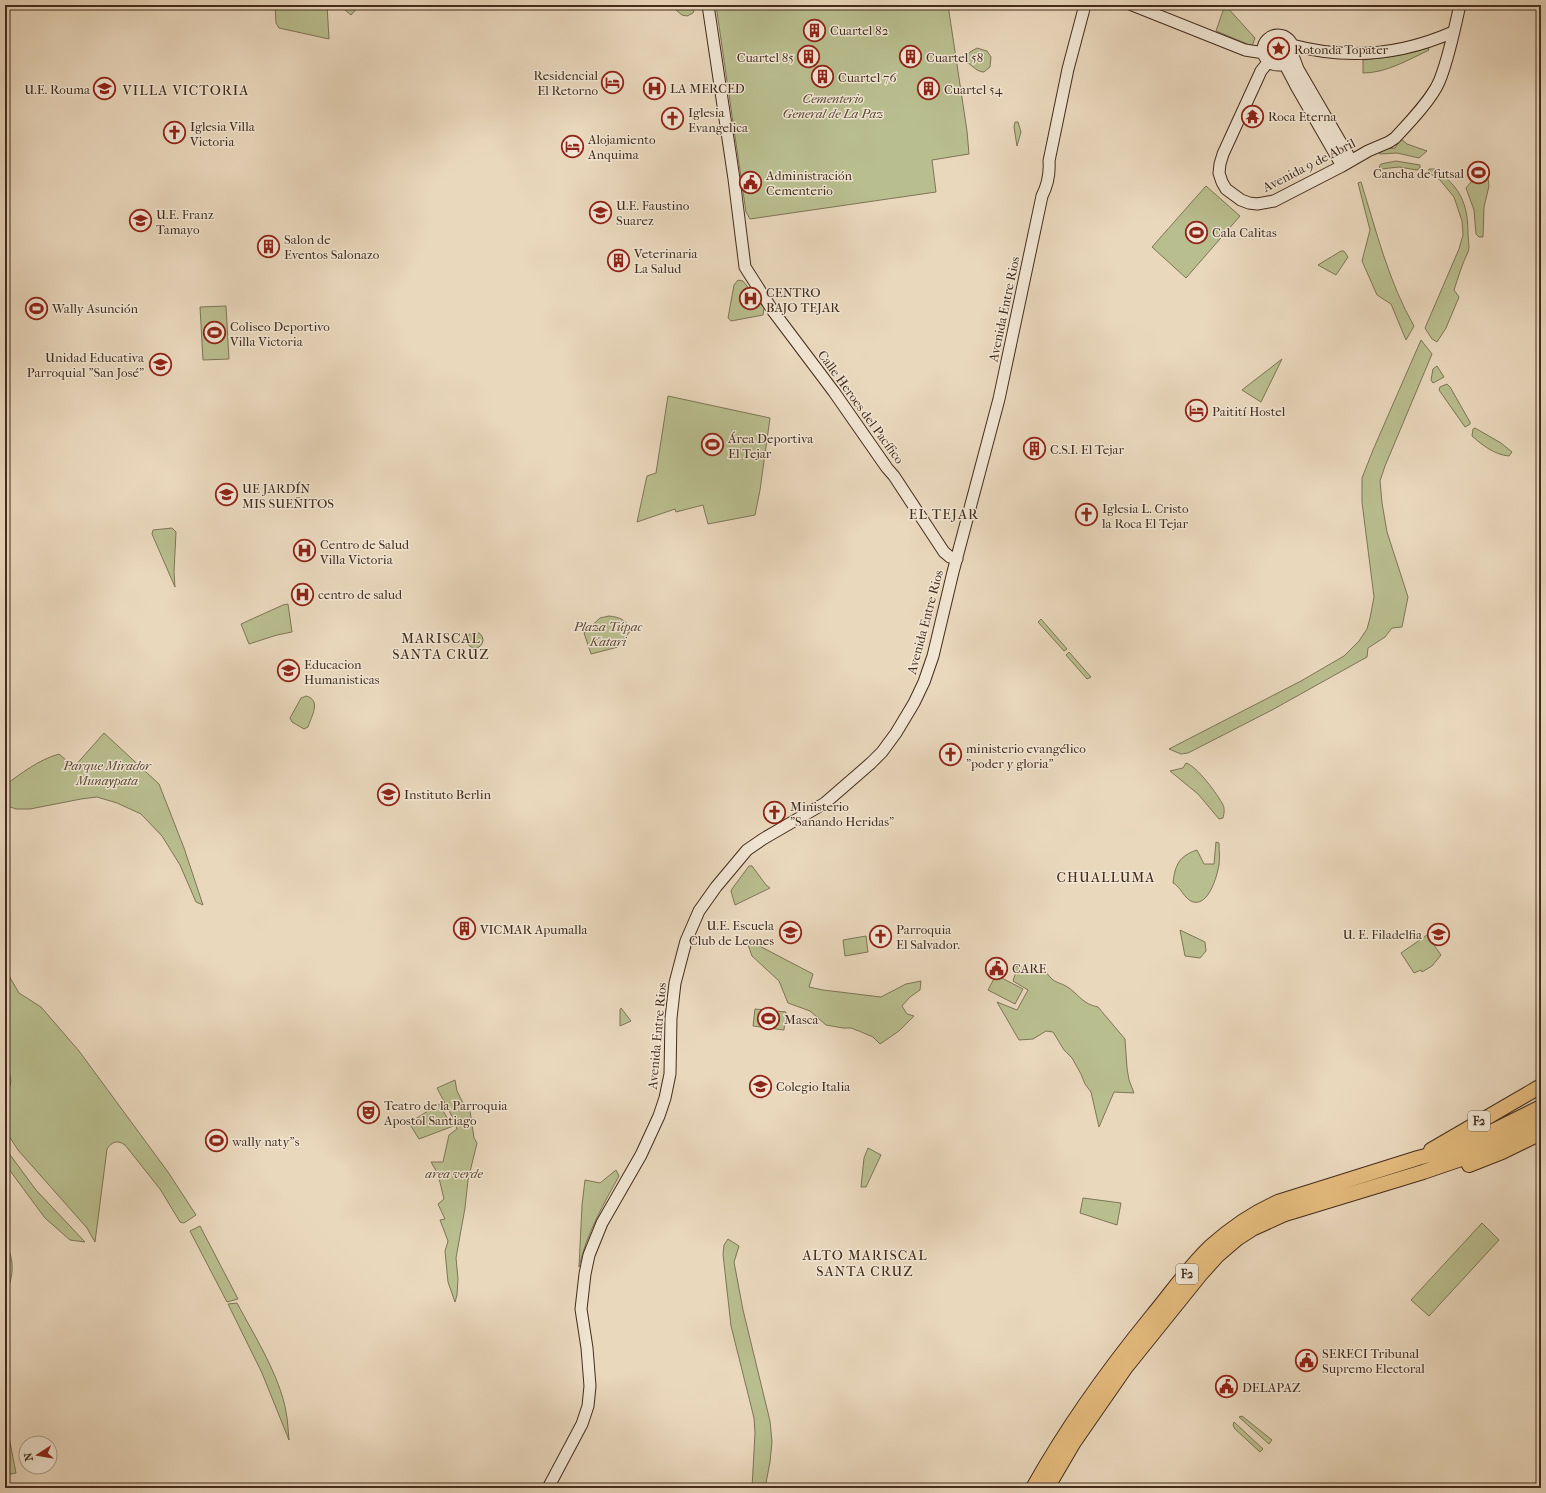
<svg xmlns="http://www.w3.org/2000/svg" width="1546" height="1493" viewBox="0 0 1546 1493" font-family="'IM FELL French Canon',serif">
	<style>
		.green { fill: #b9be8f; stroke: #7e7556 }
		.lines { fill: none; stroke-linecap: round; stroke-linejoin: round }
		.secondary-casing { stroke: #432c1c; stroke-width: 13 }
		.highway-casing { stroke: #432c1c; stroke-width: 16 }
		.secondary { stroke: #f1e6d4; stroke-width: 11 }
		.highway { stroke: #e5bc7e; stroke-width: 14 }
		.labels { text-anchor: middle; dominant-baseline: central; stroke-width: 3; stroke-linejoin: round; paint-order: stroke }
		.shield { fill: #f1e6d4; stroke: #776453; stroke-width: 1 }
		.shield-label { font-size: 12px; font-weight: bold; fill: #432c1c }
		.poi-label { font-size: 13px; fill: #432c1c; stroke: #f1e6d4; text-anchor: start }
		.park-label { font-size: 13px; font-style: italic; fill: #5b4933; stroke: #f1e6d4 }
		.street-label { font-size: 13px; fill: #432c1c; stroke: #f1e6d4 }
		.neighbourhood-label { font-size: 14px; letter-spacing: 1px; fill: #432c1c; stroke: #f1e6d4 }
	</style>
	<rect width="100%" height="100%" fill="#ead8bd"/>
	<filter id="stains"><feTurbulence type="fractalNoise" baseFrequency=".005" numOctaves="4"/><feColorMatrix values="0 0 0 0 .2 0 0 0 0 .09 0 0 0 0 .02 0 0 0 .5 -.17"/></filter>
	<radialGradient id="worn" r=".72"><stop offset=".6" stop-color="#630" stop-opacity="0"/><stop offset="1" stop-color="#630" stop-opacity=".3"/></radialGradient>
	<!-- green -->
	<path class="green" d="M275,5h52l2,34 -50,-11 -3,-5z
		M339,5h21l-9,10z
		M670,5h26l-3,8 -6,3 -5,-1z
		M716,5h232l19,126 2,23 -37,6 4,32 -186,27 -4,-7z
		M1225,5l30,33 -3,8 -36,-15z
		M977,48l10,3 4,6 -1,10 -6,5c-9,0 -13,-10 -22,-11l8,-9z
		M1428,48l1,2c-21,10 -43,23 -66,23v-13l25,-3z
		M1015,122h3l3,10 -4,14 -3,-19z
		M1401,139l6,5 20,7 -8,7 -22,-5 -17,1 -2,-2 6,-3 11,-1z
		M1396,161l24,4v3l-3,2 -18,-3 -18,2 -2,-2 2,-3z
		M1429,169h6c25,18 33,34 33,65 0,5 2,14 0,18 -6,12 -10,26 -14,38l5,7 -13,31 -9,14 -5,-3 -7,-11 34,-79 4,-14 -1,-14 -8,-24 -14,-17 -12,-8z
		M1480,171l8,7 1,8 -5,21 -1,30h-4l-3,-3 -2,-24 -8,-22z
		M1361,182c15,48 28,101 53,144l-8,14 -15,-36 -14,-9 -15,-34 8,-31 -12,-47z
		M1206,186l34,30 -54,62 -34,-31z
		M1341,251h3l4,6 -12,18 -18,-10z
		M738,280l5,1 21,27 -1,7 -32,6 -3,-3 6,-33z
		M226,306l3,53 -26,1 -3,-53z
		M1421,340l11,14 -47,112 -5,15 2,22 5,29 21,65 -6,30 -10,1 -7,9 -17,11 -1,9 -95,53 -84,43 -7,1 -12,-5 132,-68 43,-25 15,-15 8,-12 3,-11 4,-21 -12,-95v-24l11,-28z
		M1282,359l-21,43 -19,-12z
		M1437,366l7,11 -11,6 -2,-3 2,-11z
		M1447,384l3,3 20,35v2l-5,3 -26,-37 1,-3z
		M668,396l102,22 -10,72 -5,25 -47,9 -5,-19 -27,7 -1,-3 -38,13 10,-46 9,-3z
		M1475,428l26,15 11,9 -3,4c-14,-1 -27,-11 -37,-20l1,-7z
		M172,528l4,4 -2,40 1,15 -23,-53 1,-4z
		M288,604l4,28 -15,3 -28,9 -8,-20 42,-19z
		M609,616c10,1 18,4 22,14l-13,17 -27,7 -7,-21 16,-15z
		M1041,619l26,30 -3,2 -26,-29z
		M467 640a8 8 0 1 1 16 0a8 8 0 1 1-16 0Z
		M1069,652l22,25 -4,2 -21,-24z
		M306,696c16,4 5,21 2,31l-4,2 -12,-7 -2,-4 11,-20z
		M104,733l55,51 25,64 19,57 -7,-3 -16,-37 -18,-29 -21,-22 -24,-11 -20,-6 -16,2 -51,10h-14l-11,-4v-20c17,-12 33,-25 54,-31l15,13z
		M1186,763c11,3 32,32 37,42 2,4 1,9 0,13l-4,1 -21,-25 -28,-23 13,-3z
		M1216,842l3,1c0,7 1,15 0,22 -2,11 -10,41 -26,37 -9,-3 -12,-15 -20,-19 2,-18 6,-27 24,-33l7,14h10z
		M749,866h3l14,19 4,3 -35,17 -4,-14 1,-2z
		M1180,930l25,12 1,9 -6,7 -15,-2z
		M1427,935l14,20 -9,11 -10,6 -1,-2 -7,3 -13,-20z
		M866,936l2,16 -23,4 -2,-16z
		M746,939l67,35 -4,13 14,3 58,7 25,-13 15,-3 -1,9 -10,7 -8,9 5,8 7,2 -15,15 -19,13 -7,-7 -14,-6 -8,-3h-8l-17,-3 -16,-14 -22,-8 -9,-22 -27,-25z
		M1015,966l6,1 11,5 5,-1 9,1c9,13 13,9 23,16 11,8 14,16 29,19l27,32 2,29 2,12 5,13 -20,-1 -15,35 -8,-35 -6,-8 -4,-10 -9,-16 -8,-8 -11,-18 -7,-1 -13,8 -14,1 -22,-38 20,8 11,-20 -15,-9 3,-9z
		M5,969l14,24 22,14 38,44 89,121 28,43 -12,8 -4,-1 -20,-33 -35,-44c-7,-5 -13,-4 -18,4l-12,93 -8,-14 -69,-78 -13,-20v-34l4,-6 2,-9 -3,-17 -3,-4z
		M996,975l27,14 -8,15 -27,-14z
		M621,1008l10,13 -11,5v-16z
		M755,1009l31,3 -2,18 -31,-4z
		M455,1080l2,11 6,12 7,8 4,27 3,5 -9,37 -3,28 -9,50 2,21 -1,16 -2,7 -7,-20 -3,-31 3,-10 -8,-21 5,-1 -7,-15 6,-5 -6,-25 -7,-12h12l6,-27 8,-6 -1,-4 -37,14 -10,-16 30,-19 10,17 7,3 -19,-36z
		M5,1148l31,42 49,52 -15,-2 -25,-22 -40,-54z
		M868,1148l13,7 -15,32h-5l3,-29z
		M616,1170l3,6c-16,29 -33,59 -40,91l3,-62 3,-25 15,3z
		M1083,1198l38,5 -4,22 -37,-12z
		M1482,1223l17,17 -70,76 -18,-16z
		M200,1226l38,73 -11,3 -37,-71z
		M728,1239l11,7 -5,16 9,48 27,111 2,21 -2,20 -5,26h-13l3,-55 -1,-15 -23,-92 -8,-72 1,-9z
		M5,1244c11,16 8,35 0,51z
		M237,1303c17,32 43,73 49,109 2,9 2,19 3,28l-27,-67 -34,-69z
		M1242,1416l30,24 -3,4 -30,-27z
		M5,1417l11,56 -11,2z
		M1234,1422l29,27 -3,3 -25,-23 -2,-4z"/>
	<g class="lines">
		<defs>
			<path id="secondary" d="M708,5l26,174 11,88 28,44 61,81 53,76 7,8 50,76 6,5 7,2
				M1132,5l113,45 19,3
				M1263 50a15 15 0 1 1 30 0a15 15 0 1 1-30 0Z
				M1292,45c55,15 109,10 161,-13
				M1292,53l6,16 53,91
				M1269,61l-8,10 -38,83 -3,10 -1,9 3,9 4,7 15,11 8,3 8,1 17,-3 68,-35 26,-15 21,-9 6,-4c14,-15 36,-38 44,-56 10,-24 15,-52 21,-77
				M1284,63l12,23 46,80
				M548,1488l34,-64 6,-18 2,-20 -3,-38 -6,-39 4,-35 4,-19 13,-32 39,-68 18,-39 6,-18 5,-24 1,-56 4,-35 11,-42 13,-30 17,-24 31,-37 16,-11 62,-36 46,-40 11,-11 14,-19 18,-30 10,-21 9,-26 20,-84 46,-173 43,-203c6,-12 8,-22 7,-35l19,-92 17,-64"/>
			<path id="highway" d="M1431,1150l110,-64
				M1469,1165l33,-13 39,-19
				M1033,1488c34,-61 75,-118 119,-172 19,-23 37,-49 58,-69 21,-19 43,-34 68,-45l140,-44 45,-12 78,-39
				M1047,1488l27,-46 52,-75 74,-92 17,-19 21,-18 14,-9 33,-15 138,-42 44,-15 74,-36"/>
		</defs>
		<!-- secondary casing -->
		<use href="#secondary" class="secondary-casing"/>
		<!-- highway casing -->
		<use href="#highway" class="highway-casing"/>
		<!-- secondary -->
		<use href="#secondary" class="secondary"/>
		<!-- highway -->
		<use href="#highway" class="highway"/>
	</g>
	<!-- icons -->
	<defs>
		<symbol id="building-ring" viewBox="-11 -11 22 22"><circle r="9.5" fill="#f1e6d4" stroke="#8f2418" stroke-width="1.5"/><path d="M-4-6H4V6H1V3H-1V6H-4ZM-2.5-4.3h1.7v1.8h-1.7ZM.8-4.3h1.7v1.8H.8ZM-2.5-1h1.7V.8h-1.7ZM.8-1h1.7V.8H.8Z" fill="#8f2418"/></symbol>
		<symbol id="sight-ring" viewBox="-11 -11 22 22"><circle r="9.5" fill="#f1e6d4" stroke="#8f2418" stroke-width="1.5"/><path d="M0-6L1.8-2.2L6-1.7L2.9 1.2L3.7 5.4L0 3.3L-3.7 5.4L-2.9 1.2L-6-1.7L-1.8-2.2Z" fill="#8f2418"/></symbol>
		<symbol id="hotel-ring" viewBox="-11 -11 22 22"><circle r="9.5" fill="#f1e6d4" stroke="#8f2418" stroke-width="1.5"/><path d="M-6-4.5h1.5V1H6V5H4.5V3h-9V5H-6ZM-4 0a1.8 1.8 0 1 1 3.6 0ZM.5 0V-2.5h3Q6-2.5 6 0Z" fill="#8f2418"/></symbol>
		<symbol id="hospital-ring" viewBox="-11 -11 22 22"><circle r="9.5" fill="#f1e6d4" stroke="#8f2418" stroke-width="1.5"/><path d="M-5-5h3v3.5h4V-5h3V5h-3V1.5h-4V5h-3Z" fill="#8f2418"/></symbol>
		<symbol id="school-ring" viewBox="-11 -11 22 22"><circle r="9.5" fill="#f1e6d4" stroke="#8f2418" stroke-width="1.5"/><path d="M0-5L7-2L0 1L-7-2ZM-4 1L0 2.5L4 1V4Q0 6-4 4Z" fill="#8f2418"/></symbol>
		<symbol id="temple-ring" viewBox="-11 -11 22 22"><circle r="9.5" fill="#f1e6d4" stroke="#8f2418" stroke-width="1.5"/><path d="M0-6L5-2H3V0L6.5 2.5H4V6H1.5V3h-3V6H-4V2.5H-6.5L-3 0V-2H-5Z" fill="#8f2418"/></symbol>
		<symbol id="church-ring" viewBox="-11 -11 22 22"><circle r="9.5" fill="#f1e6d4" stroke="#8f2418" stroke-width="1.5"/><path d="M-1.2-6h2.4v3.5h3.3v2.4h-3.3V6h-2.4V-.1h-3.3v-2.4h3.3Z" fill="#8f2418"/></symbol>
		<symbol id="stadium-ring" viewBox="-11 -11 22 22"><circle r="9.5" fill="#f1e6d4" stroke="#8f2418" stroke-width="1.5"/><path d="M0-5a6.5 5 0 1 0 0 10a6.5 5 0 1 0 0-10ZM-3.5-1.8h7v3.6h-7Z" fill="#8f2418"/></symbol>
		<symbol id="civic-ring" viewBox="-11 -11 22 22"><circle r="9.5" fill="#f1e6d4" stroke="#8f2418" stroke-width="1.5"/><path d="M-.6-6.5H3V-4.5H.6V-3L4-1V1h2V6H-6V1h2V-1L-.6-3ZM-1.2 2.5V6h2.4V2.5Z" fill="#8f2418"/></symbol>
		<symbol id="university-ring" viewBox="-11 -11 22 22"><circle r="9.5" fill="#f1e6d4" stroke="#8f2418" stroke-width="1.5"/><path d="M0-5L7-2L0 1L-7-2ZM-4 1L0 2.5L4 1V4Q0 6-4 4Z" fill="#8f2418"/></symbol>
		<symbol id="theatre-ring" viewBox="-11 -11 22 22"><circle r="9.5" fill="#f1e6d4" stroke="#8f2418" stroke-width="1.5"/><path d="M-5-5.5Q0-4 5-5.5V0Q5 5 0 6Q-5 5-5 0ZM-3.3-2.5H-1v1.5H-3.3ZM1-2.5H3.3v1.5H1ZM-2.8 1Q0 5.5 2.8 1Z" fill="#8f2418"/></symbol>
	</defs>
	<g fill-rule="evenodd">
		<use href="#building-ring" x="802" y="18" width="25" height="25"/>
		<use href="#sight-ring" x="1266" y="36" width="25" height="25"/>
		<use href="#building-ring" x="796" y="44" width="25" height="25"/>
		<use href="#building-ring" x="898" y="44" width="25" height="25"/>
		<use href="#building-ring" x="810" y="64" width="25" height="25"/>
		<use href="#hotel-ring" x="600" y="70" width="25" height="25"/>
		<use href="#hospital-ring" x="642" y="76" width="25" height="25"/>
		<use href="#school-ring" x="92" y="76" width="25" height="25"/>
		<use href="#building-ring" x="916" y="76" width="25" height="25"/>
		<use href="#temple-ring" x="1240" y="104" width="25" height="25"/>
		<use href="#church-ring" x="660" y="106" width="25" height="25"/>
		<use href="#church-ring" x="162" y="120" width="25" height="25"/>
		<use href="#hotel-ring" x="560" y="134" width="25" height="25"/>
		<use href="#stadium-ring" x="1466" y="160" width="25" height="25"/>
		<use href="#civic-ring" x="738" y="170" width="25" height="25"/>
		<use href="#school-ring" x="588" y="200" width="25" height="25"/>
		<use href="#school-ring" x="128" y="208" width="25" height="25"/>
		<use href="#stadium-ring" x="1184" y="220" width="25" height="25"/>
		<use href="#building-ring" x="256" y="234" width="25" height="25"/>
		<use href="#building-ring" x="606" y="248" width="25" height="25"/>
		<use href="#hospital-ring" x="738" y="286" width="25" height="25"/>
		<use href="#stadium-ring" x="24" y="296" width="25" height="25"/>
		<use href="#stadium-ring" x="202" y="320" width="25" height="25"/>
		<use href="#school-ring" x="148" y="352" width="25" height="25"/>
		<use href="#hotel-ring" x="1184" y="398" width="25" height="25"/>
		<use href="#stadium-ring" x="700" y="432" width="25" height="25"/>
		<use href="#building-ring" x="1022" y="436" width="25" height="25"/>
		<use href="#school-ring" x="214" y="482" width="25" height="25"/>
		<use href="#church-ring" x="1074" y="502" width="25" height="25"/>
		<use href="#hospital-ring" x="292" y="538" width="25" height="25"/>
		<use href="#hospital-ring" x="290" y="582" width="25" height="25"/>
		<use href="#university-ring" x="276" y="658" width="25" height="25"/>
		<use href="#church-ring" x="938" y="742" width="25" height="25"/>
		<use href="#university-ring" x="376" y="782" width="25" height="25"/>
		<use href="#church-ring" x="762" y="800" width="25" height="25"/>
		<use href="#building-ring" x="452" y="916" width="25" height="25"/>
		<use href="#school-ring" x="778" y="920" width="25" height="25"/>
		<use href="#school-ring" x="1426" y="922" width="25" height="25"/>
		<use href="#church-ring" x="868" y="924" width="25" height="25"/>
		<use href="#civic-ring" x="984" y="956" width="25" height="25"/>
		<use href="#stadium-ring" x="756" y="1006" width="25" height="25"/>
		<use href="#school-ring" x="748" y="1074" width="25" height="25"/>
		<use href="#theatre-ring" x="356" y="1100" width="25" height="25"/>
		<use href="#stadium-ring" x="204" y="1128" width="25" height="25"/>
		<use href="#civic-ring" x="1294" y="1348" width="25" height="25"/>
		<use href="#civic-ring" x="1214" y="1374" width="25" height="25"/>
	</g>
	<g class="labels">
		<!-- shield labels -->
		<g class="shield">
			<rect x="1468" y="1111" width="22" height="20" rx="3"/>
			<rect x="1176" y="1264" width="22" height="20" rx="3"/>
		</g>
		<g class="shield-label">
			<text x="1479" y="1121">F2</text>
			<text x="1187" y="1274">F2</text>
		</g>
		<!-- poi labels -->
		<g class="poi-label">
			<text x="830" y="30">Cuartel 82</text>
			<text x="1294" y="49">Rotonda Topater</text>
			<text x="794" y="57" text-anchor="end">Cuartel 85</text>
			<text x="926" y="57">Cuartel 58</text>
			<text x="598" y="75" text-anchor="end">Residencial<tspan x="598" dy="15">El Retorno</tspan></text>
			<text x="838" y="77">Cuartel 76</text>
			<text x="670" y="88">LA MERCED</text>
			<text x="90" y="89" text-anchor="end">U.E. Rouma</text>
			<text x="944" y="89">Cuartel 54</text>
			<text x="688" y="112">Iglesia<tspan x="688" dy="15">Evangelica</tspan></text>
			<text x="1268" y="116">Roca Eterna</text>
			<text x="190" y="126">Iglesia Villa<tspan x="190" dy="15">Victoria</tspan></text>
			<text x="588" y="139">Alojamiento<tspan x="588" dy="15">Anquima</tspan></text>
			<text x="1464" y="173" text-anchor="end">Cancha de futsal</text>
			<text x="766" y="175">Administración<tspan x="766" dy="15">Cementerio</tspan></text>
			<text x="616" y="205">U.E. Faustino<tspan x="616" dy="15">Suarez</tspan></text>
			<text x="156" y="214">U.E. Franz<tspan x="156" dy="15">Tamayo</tspan></text>
			<text x="1212" y="232">Cala Calitas</text>
			<text x="284" y="239">Salon de<tspan x="284" dy="15">Eventos Salonazo</tspan></text>
			<text x="634" y="253">Veterinaria<tspan x="634" dy="15">La Salud</tspan></text>
			<text x="766" y="292">CENTRO<tspan x="766" dy="15">BAJO TEJAR</tspan></text>
			<text x="52" y="308">Wally Asunción</text>
			<text x="230" y="326">Coliseo Deportivo<tspan x="230" dy="15">Villa Victoria</tspan></text>
			<text x="144" y="357" text-anchor="end">Unidad Educativa<tspan x="144" dy="15">Parroquial "San José"</tspan></text>
			<text x="1212" y="411">Paitití Hostel</text>
			<text x="728" y="438">Área Deportiva<tspan x="728" dy="15">El Tejar</tspan></text>
			<text x="1050" y="449">C.S.I. El Tejar</text>
			<text x="242" y="488">UE JARDÍN<tspan x="242" dy="15">MIS SUEÑITOS</tspan></text>
			<text x="1102" y="508">Iglesia L. Cristo<tspan x="1102" dy="15">la Roca El Tejar</tspan></text>
			<text x="320" y="544">Centro de Salud<tspan x="320" dy="15">Villa Victoria</tspan></text>
			<text x="318" y="594">centro de salud</text>
			<text x="304" y="664">Educacion<tspan x="304" dy="15">Humanisticas</tspan></text>
			<text x="966" y="748">ministerio evangélico<tspan x="966" dy="15">"poder y gloria"</tspan></text>
			<text x="404" y="794">Instituto Berlin</text>
			<text x="790" y="806">Ministerio<tspan x="790" dy="15">"Sanando Heridas"</tspan></text>
			<text x="774" y="925" text-anchor="end">U.E. Escuela<tspan x="774" dy="15">Club de Leones</tspan></text>
			<text x="480" y="929">VICMAR Apumalla</text>
			<text x="896" y="929">Parroquia<tspan x="896" dy="15">El Salvador.</tspan></text>
			<text x="1422" y="934" text-anchor="end">U. E. Filadelfia</text>
			<text x="1012" y="968">CARE</text>
			<text x="784" y="1019">Masca</text>
			<text x="776" y="1086">Colegio Italia</text>
			<text x="384" y="1105">Teatro de la Parroquia<tspan x="384" dy="15">Apostol Santiago</tspan></text>
			<text x="232" y="1141">wally naty"s</text>
			<text x="1322" y="1353">SERECI Tribunal<tspan x="1322" dy="15">Supremo Electoral</tspan></text>
			<text x="1242" y="1387">DELAPAZ</text>
		</g>
		<!-- park labels -->
		<g class="park-label">
			<text x="833" y="98">Cementerio<tspan x="833" dy="15">General de La Paz</tspan></text>
			<text x="608" y="626">Plaza Túpac<tspan x="608" dy="15">Katari</tspan></text>
			<text x="107" y="765">Parque Mirador<tspan x="107" dy="15">Munaypata</tspan></text>
			<text x="454" y="1173">area verde</text>
		</g>
		<!-- street labels -->
		<g class="street-label">
			<text transform="translate(1309 165) rotate(-27)">Avenida 9 de Abril</text>
			<text transform="translate(1004 309) rotate(-78)">Avenida Entre Rios</text>
			<text transform="translate(861 407) rotate(54)">Calle Heroes del Pacífico</text>
			<text transform="translate(925 622) rotate(-75)">Avenida Entre Rios</text>
			<text transform="translate(657 1036) rotate(-85)">Avenida Entre Rios</text>
		</g>
		<!-- neighbourhood labels -->
		<g class="neighbourhood-label">
			<text x="186" y="90">VILLA VICTORIA</text>
			<text x="944" y="514">EL TEJAR</text>
			<text x="441" y="638">MARISCAL<tspan x="441" dy="16">SANTA CRUZ</tspan></text>
			<text x="1106" y="877">CHUALLUMA</text>
			<text x="865" y="1255">ALTO MARISCAL<tspan x="865" dy="16">SANTA CRUZ</tspan></text>
		</g>
	</g>
	<!-- margin -->
	<rect width="1546" height="1493" fill="none" stroke="#ead8bd" stroke-width="20"/>
	<rect x="6" y="6" width="1534" height="1481" fill="none" stroke="#432c1c" stroke-width="2"/>
	<rect x="10" y="10" width="1526" height="1473" fill="none" stroke="#432c1c"/>
	<!-- north arrow -->
	<g transform="translate(38 1455) rotate(258)"><circle r="19" fill="#f1e6d4" stroke="#ab9c8a"/>
	<path d="M0-3L7 15L0 10L-7 15Z" fill="#8f2418"/>
	<text y="-6" font-size="11" font-weight="bold" text-anchor="middle" fill="#432c1c">N</text>
	</g>
	<rect width="100%" height="100%" filter="url(#stains)"/>
	<rect width="100%" height="100%" fill="url(#worn)"/>
</svg>
